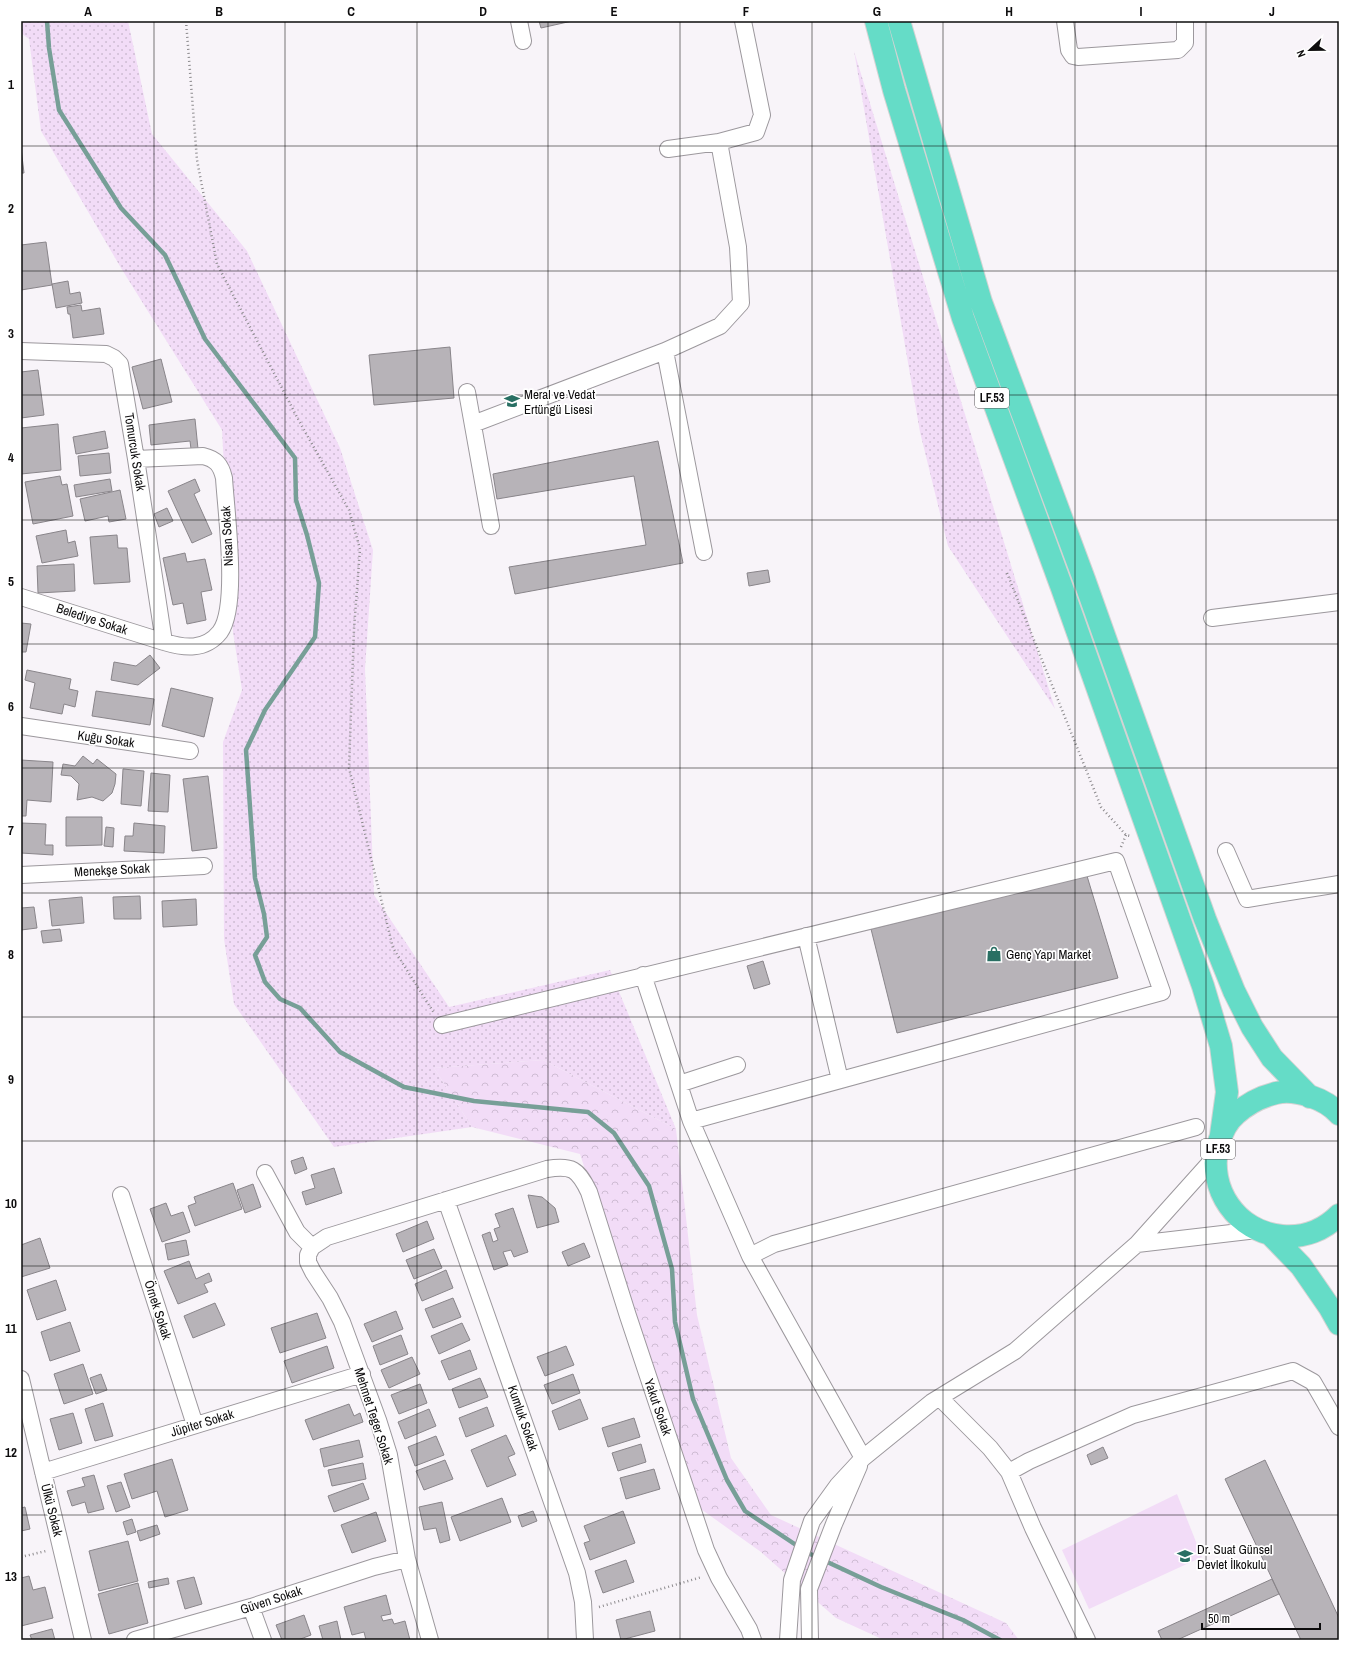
<svg xmlns="http://www.w3.org/2000/svg" width="1360" height="1661" viewBox="0 0 1360 1661" font-family="'Archivo Narrow',sans-serif">
	<style>
		.grass { fill: url(#grass-dots) }
		.forest { fill: url(#forest-crowns) }
		.garden { fill: #f2dcf7 }
		.lines { fill: none; stroke-linecap: round; stroke-linejoin: round }
		.stream { stroke: #779f97; stroke-width: 4.5 }
		.building { fill: #b7b3b8; stroke: #89858a }
		.minor-casing { stroke: #9c989d; stroke-width: 18 }
		.highway-casing { stroke: #d3d3d3; stroke-width: 24 }
		.path { stroke: #8c8a8d; stroke-width: 2.5; stroke-dasharray: 1 3; stroke-linecap: butt }
		.minor { stroke: #fff; stroke-width: 16 }
		.highway { stroke: #65dcc7; stroke-width: 22 }
		.grid { fill: none; stroke: #0d0c0d; stroke-width: 1; stroke-opacity: 0.55 }
		.labels { text-anchor: middle; dominant-baseline: central; stroke-width: 3.5; stroke-linejoin: round; paint-order: stroke }
		.shield { fill: #fff; stroke: #565556; stroke-width: 1 }
		.shield-label { font-size: 12px; font-weight: bold; fill: #0d0c0d }
		.poi-label { font-size: 13px; fill: #0d0c0d; stroke: #fff; text-anchor: start }
		.street-label { font-size: 13px; fill: #0d0c0d; stroke: #fff }
		.neatline { fill: none; stroke: #0d0c0d; stroke-width: 1.5 }
		.grid-label { font-size: 13px; text-anchor: middle; font-weight: bold; fill: #0d0c0d }
	</style>
	<defs>
		<pattern id="grass-dots" width="8" height="8" patternUnits="userSpaceOnUse"><rect width="8" height="8" fill="#f2dcf7"/><path d="M2 2h.1M6 6h.1" fill="none" stroke="#cebcd3" stroke-width="1.8" stroke-linecap="round"/></pattern>
		<pattern id="forest-crowns" width="20" height="18" patternUnits="userSpaceOnUse"><rect width="20" height="18" fill="#f2dcf7"/><path d="M2 6a3 3 0 1 1 6 0M12 15a3 3 0 1 1 6 0" fill="none" stroke="#cebcd3"/></pattern>
	</defs>
	<rect width="100%" height="100%" fill="#f8f4f9"/>
	<!-- grass -->
	<path class="grass" d="M21,21h107l24,113 95,117 93,197 33,102 -8,119 9,226 75,112 161,-37 66,159 -133,-69 -109,8 38,59 -138,20 -100,-143 -10,-65 -1,-197 19,-52 -9,-58 -11,-202 -101,-162 -80,-137 -12,-92 -8,-6z
		M854,51l201,658 -107,-163 -28,-114z"/>
	<!-- forest -->
	<path class="forest" d="M543,1060l133,69 21,186 34,143 40,57 235,108 13,17h-135l-48,-22 -75,-66 -84,-60 -28,-88 -34,-142 -35,-108 -108,-27 -38,-59z"/>
	<!-- garden -->
	<path class="garden" d="M1177,1494l25,63 -113,52 -27,-59z"/>
	<g class="lines">
		<!-- stream -->
		<path class="stream" d="M47,21l2,27 10,62 62,98 44,47 40,84 90,119 1,42 11,35 12,48 -4,54 -50,73 -19,40 9,128 9,36 3,23 -12,18 10,27 15,17 20,9 40,44 64,35 70,14 114,11 26,21 35,53 23,83 3,53 18,77 34,81 18,31 63,42 73,34 82,33 37,20"/>
	</g>
	<!-- building -->
	<path class="building" d="M539,21h33l-31,7z
		M21,148l3,25h-3z
		M46,242l6,43 -31,5v-45z
		M68,281l2,13 10,-2 2,11 -26,5 -4,-24z
		M81,305l1,6 18,-3 4,26 -31,4 -3,-24h-2l-1,-7z
		M450,347l4,51 -80,7 -5,-50z
		M161,359l11,43 -29,7 -11,-42z
		M38,370l6,45 -23,3v-46z
		M195,419l3,30h-7l-1,-8 -39,4 -2,-20z
		M58,424l3,46 -40,4v-46z
		M105,431l3,17 -32,6 -3,-17z
		M658,441l25,122 -168,31 -6,-27 137,-22 -12,-69 -137,23 -4,-25z
		M109,453l2,20 -31,3 -2,-20z
		M60,476l2,9 5,-1 6,32 -40,8 -8,-42z
		M110,479l2,12 -36,6 -2,-12z
		M195,479l5,12 -6,3 18,40 -20,9 -24,-52z
		M120,490l6,29 -17,3 -1,-6 -23,5 -5,-22z
		M167,508l6,13 -14,6 -5,-13z
		M66,530l2,13 7,-2 3,15 -36,7 -6,-27z
		M117,535l1,13h9l3,34 -36,2 -4,-47z
		M185,553l2,9 18,-3 7,31 -11,2 5,28 -19,4 -4,-21 -10,2 -10,-47z
		M74,564l1,27 -37,2 -1,-27z
		M768,570l2,12 -21,4 -2,-13z
		M21,623l10,1 -5,28h-5z
		M150,655l10,13 -22,17 -27,-5 3,-18 22,4z
		M27,670l44,9 -2,10 9,2 -3,16 -11,-3 -2,10 -32,-6 5,-25 -10,-3z
		M171,688l42,10 -9,39 -42,-11z
		M96,691l58,8 -4,26 -58,-9z
		M83,756l10,8 4,-5 19,15 -1,10 -3,9 -9,8 -11,-4 -15,3 2,-16 -8,-8 -10,-1 2,-11 12,2z
		M21,760l32,2 -2,40 -24,-2 -1,16h-5z
		M123,769l21,2 -3,35 -20,-2z
		M151,773l19,2 -2,37 -20,-1z
		M208,776l9,72 -25,3 -9,-72z
		M66,817h36v28l-36,1z
		M21,823l25,1 -1,21h8v10l-32,-2z
		M134,823l31,3 -1,27 -40,-2 1,-15h8z
		M106,827l8,1 -1,19 -9,-1z
		M1087,876l31,102 -221,55 -26,-104z
		M140,896l1,23h-27l-1,-22z
		M82,897l2,26 -32,3 -3,-26z
		M196,899l1,26 -34,2 -1,-26z
		M34,907l3,21 -16,2v-22z
		M60,929l2,12 -19,2 -2,-12z
		M763,961l7,23 -16,5 -7,-23z
		M303,1157l4,12 -12,5 -4,-13z
		M334,1168l8,25 -36,12 -4,-13 13,-4 -4,-13z
		M233,1183l9,26 -47,17 -7,-20 8,-3 -2,-6z
		M253,1184l8,23 -16,6 -8,-23z
		M528,1195l14,2 13,11 4,14 -22,6z
		M166,1203l5,13 12,-4 7,20 -28,10 -12,-33z
		M513,1208l15,44 -14,5 -3,-7 -8,2 5,13 -14,5 -12,-35 8,-3 3,10 5,-2 -4,-11 6,-2 -5,-13z
		M427,1221l7,18 -31,13 -7,-18z
		M40,1238l10,30 -29,9v-32z
		M186,1240l3,15 -21,5 -3,-16z
		M584,1243l6,14 -22,9 -6,-14z
		M434,1249l8,19 -28,11 -8,-19z
		M189,1261l7,18 13,-6 3,8 -8,3 4,8 -30,12 -14,-33z
		M446,1270l7,18 -31,13 -7,-17z
		M56,1280l10,30 -29,10 -10,-30z
		M453,1298l8,19 -28,11 -8,-19z
		M215,1303l10,22 -32,13 -9,-22z
		M396,1311l7,18 -31,13 -8,-18z
		M317,1313l9,25 -46,15 -9,-25z
		M70,1322l10,29 -30,10 -9,-29z
		M462,1323l8,17 -31,14 -8,-18z
		M401,1335l7,19 -28,11 -7,-19z
		M327,1346l7,22 -42,15 -8,-22z
		M566,1346l8,19 -29,11 -8,-19z
		M470,1350l7,19 -28,11 -8,-19z
		M412,1357l8,17 -31,14 -8,-18z
		M83,1364l10,30 -29,10 -10,-30z
		M101,1374l6,16 -11,4 -6,-16z
		M573,1374l7,19 -28,11 -8,-19z
		M480,1378l8,19 -29,11 -7,-19z
		M420,1384l7,19 -28,11 -8,-19z
		M580,1399l8,20 -29,11 -7,-19z
		M103,1403l10,33 -18,5 -10,-32z
		M349,1404l5,12 6,-3 3,9 -50,18 -8,-20z
		M487,1407l7,19 -28,11 -7,-19z
		M429,1409l7,17 -31,13 -7,-17z
		M73,1413l9,30 -23,7 -9,-31z
		M634,1418l6,19 -32,10 -6,-19z
		M506,1435l9,19 -7,3 8,18 -29,12 -16,-37z
		M436,1436l8,19 -29,11 -7,-19z
		M359,1440l4,17 -39,10 -4,-18z
		M641,1444l5,18 -28,9 -6,-18z
		M1103,1447l5,11 -17,7 -4,-10z
		M172,1459l16,51 -23,7 -8,-26 -25,8 -8,-25z
		M445,1460l8,19 -29,11 -8,-19z
		M1265,1460l74,158v22h-38l-76,-161z
		M363,1463l3,16 -34,7 -4,-16z
		M654,1469l6,20 -34,10 -6,-21z
		M94,1475l10,34 -16,4 -3,-11 -13,4 -5,-15 18,-5 -3,-8z
		M121,1482l9,25 -14,5 -9,-26z
		M363,1483l6,16 -35,13 -6,-16z
		M502,1498l9,24 -51,19 -9,-24z
		M442,1502l8,38 -10,3 -4,-15 -12,2 -5,-23z
		M25,1507l5,22 -9,2v-23z
		M533,1511l4,10 -15,6 -4,-11z
		M623,1511l12,32 -45,17 -6,-17 6,-2 -6,-15z
		M376,1512l10,29 -34,12 -11,-28z
		M132,1519l4,13 -9,3 -4,-13z
		M157,1525l3,9 -20,7 -3,-10z
		M128,1541l10,40 -39,10 -10,-40z
		M626,1560l8,22 -31,11 -8,-22z
		M29,1576l4,14 12,-3 8,31 -32,8v-48z
		M194,1577l8,27 -17,5 -8,-28z
		M168,1578l1,6 -20,4 -1,-6z
		M1272,1579l7,15 -102,46h-15l-4,-9z
		M138,1583l10,40 -39,11 -11,-40z
		M386,1595l5,19 -10,2 2,5 9,-2 2,5 11,-3 5,19h-44l-2,-8 -12,3 -8,-28z
		M650,1611l5,20 -34,9 -5,-20z
		M304,1615l7,20 -13,5h-16l-6,-15z
		M337,1621l4,19h-18l-4,-14z
		M52,1629l3,11h-23l-2,-5z"/>
	<g class="lines">
		<defs>
			<path id="minor" d="M519,21l4,20
				M1065,21l4,29 4,6 5,1 100,-7 7,-7v-22
				M668,149l51,-7
				M21,351l85,3 8,4 6,6 16,95 28,183
				M467,392l24,134
				M473,424l192,-73
				M704,552l-39,-201 55,-25 21,-23 -3,-56 -19,-105 37,-10 6,-17 -19,-94
				M21,597l143,45c20,6 41,9 56,-10 19,-26 6,-120 4,-154 -3,-13 -8,-19 -21,-22l-67,3
				M1212,618l127,-16
				M21,726l169,25
				M1226,851l21,48 92,-15
				M21,875l183,-9
				M806,936l34,144
				M643,975l48,146 59,135 113,202
				M442,1025l674,-164 46,131 -471,129
				M679,1084l58,-19
				M265,1173l32,59 15,15
				M121,1195l74,230
				M446,1200l131,373 6,29 2,38
				M1137,1244l120,-14
				M750,1256l24,-12 422,-117
				M21,1379l62,261
				M940,1398l50,50 19,24 24,56 54,112
				M43,1472l319,-98
				M1009,1472l20,-11 104,-46 160,-44 20,11 26,45
				M251,1607l12,33
				M135,1640l116,-33 123,-40 33,-8
				M430,1640l-23,-81 -18,-104 -11,-35 -36,-98 -12,-24 -17,-26 -5,-10v-7l4,-8 15,-10 220,-68c25,-4 31,0 42,23l39,124 78,234 13,28 30,51 4,11
				M788,1640l4,-60 20,-59 26,-36 25,-27 69,-56 83,-51 122,-107 78,-87
				M810,1640l-1,-51 25,-65 25,-58"/>
			<path id="highway" d="M876,21l18,69 69,228 99,270 141,398 18,60 6,46 -6,43
				M899,21l82,281 103,277 121,340 29,72 18,36 20,31 38,39
				M1339,1114c-13,-15 -44,-26 -63,-21 -16,4 -28,10 -40,21 -9,7 -15,21 -18,31 -11,44 19,87 64,91 22,2 42,-6 57,-21
				M1271,1235l30,31 29,42 9,16"/>
		</defs>
		<!-- minor casing -->
		<use href="#minor" class="minor-casing"/>
		<!-- highway casing -->
		<use href="#highway" class="highway-casing"/>
		<!-- path -->
		<path class="path" d="M186,21l11,139 20,104 81,155 51,91 11,39 -6,80 -5,139 44,180 41,65
			M1007,573l94,234 25,28 4,1
			M1121,847l5,-12
			M21,1557l25,-6
			M599,1607l103,-30"/>
		<!-- minor -->
		<use href="#minor" class="minor"/>
		<!-- highway -->
		<use href="#highway" class="highway"/>
	</g>
	<!-- grid -->
	<path class="grid" d="M154,21v1619M285,21v1619M417,21v1619M548,21v1619M680,21v1619M812,21v1619M943,21v1619M1075,21v1619M1206,21v1619M21,146h1318M21,271h1318M21,395h1318M21,520h1318M21,644h1318M21,768h1318M21,893h1318M21,1017h1318M21,1141h1318M21,1266h1318M21,1390h1318M21,1515h1318"/>
	<!-- icons -->
	<defs>
		<symbol id="school-bare" viewBox="-9 -9 18 18"><path d="M0-5L7-2L0 1L-7-2ZM-4 1L0 2.5L4 1V4Q0 6-4 4Z" fill="#296f63" stroke="#fff" stroke-width="2.5" paint-order="stroke"/></symbol>
		<symbol id="shop-bare" viewBox="-9 -9 18 18"><path d="M-5-2.5h2.3a2.7 3.5 0 0 1 5.4 0H5L5.5 6h-11ZM-1.5-2.5h3a1.5 2.3 0 0 0-3 0Z" fill="#296f63" stroke="#fff" stroke-width="2.5" paint-order="stroke"/></symbol>
	</defs>
	<g fill-rule="evenodd">
		<use href="#school-bare" x="501" y="390" width="22" height="22"/>
		<use href="#shop-bare" x="983" y="943" width="22" height="22"/>
		<use href="#school-bare" x="1174" y="1545" width="22" height="22"/>
	</g>
	<g class="labels">
		<!-- shield labels -->
		<g class="shield">
			<rect x="975" y="388" width="34" height="20" rx="3"/>
			<rect x="1201" y="1139" width="34" height="20" rx="3"/>
		</g>
		<g class="shield-label">
			<text x="992" y="398">LF.53</text>
			<text x="1218" y="1149">LF.53</text>
		</g>
		<!-- poi labels -->
		<g class="poi-label">
			<text x="524" y="394">Meral ve Vedat<tspan x="524" dy="15">Ertüngü Lisesi</tspan></text>
			<text x="1006" y="954">Genç Yapı Market</text>
			<text x="1197" y="1549">Dr. Suat Günsel<tspan x="1197" dy="15">Devlet İlkokulu</tspan></text>
		</g>
		<!-- street labels -->
		<g class="street-label">
			<text transform="translate(135 452) rotate(81)">Tomurcuk Sokak</text>
			<text transform="translate(227 536) rotate(-93)">Nisan Sokak</text>
			<text transform="translate(92 619) rotate(18)">Belediye Sokak</text>
			<text transform="translate(106 739) rotate(8)">Kuğu Sokak</text>
			<text transform="translate(112 870) rotate(-3)">Menekşe Sokak</text>
			<text transform="translate(158 1310) rotate(72)">Örnek Sokak</text>
			<text transform="translate(658 1407) rotate(71)">Yakut Sokak</text>
			<text transform="translate(374 1416) rotate(72)">Mehmet Teger Sokak</text>
			<text transform="translate(523 1418) rotate(71)">Kumluk Sokak</text>
			<text transform="translate(202 1423) rotate(-17)">Jüpiter Sokak</text>
			<text transform="translate(52 1510) rotate(76)">Ülkü Sokak</text>
			<text transform="translate(271 1600) rotate(-18)">Güven Sokak</text>
		</g>
	</g>
	<!-- border -->
	<rect width="1360" height="1661" fill="none" stroke="#ffffff" stroke-width="44"/>
	<!-- north arrow -->
	<g transform="translate(1310 50) rotate(248)" stroke="#ffffff" stroke-width="3" paint-order="stroke">
	<path d="M0-3L7 15L0 10L-7 15Z" fill="#0d0c0d"/>
	<text y="-6" font-size="11" font-weight="bold" text-anchor="middle" fill="#0d0c0d">N</text>
	</g>
	<!-- scale -->
	<path d="M1202 1623v6h118v-6" fill="none" stroke="#0d0c0d" stroke-width="2"/>
	<text x="1208" y="1623" font-size="12" fill="#0d0c0d" stroke="#ffffff" stroke-width="3" paint-order="stroke">50 m</text>
	<rect x="22" y="22" width="1316" height="1617" class="neatline"/>
	<g class="grid-label">
		<text x="88" y="16">A</text>
		<text x="219" y="16">B</text>
		<text x="351" y="16">C</text>
		<text x="483" y="16">D</text>
		<text x="614" y="16">E</text>
		<text x="746" y="16">F</text>
		<text x="877" y="16">G</text>
		<text x="1009" y="16">H</text>
		<text x="1141" y="16">I</text>
		<text x="1272" y="16">J</text>
		<text x="11" y="89">1</text>
		<text x="11" y="213">2</text>
		<text x="11" y="338">3</text>
		<text x="11" y="462">4</text>
		<text x="11" y="586">5</text>
		<text x="11" y="711">6</text>
		<text x="11" y="835">7</text>
		<text x="11" y="959">8</text>
		<text x="11" y="1084">9</text>
		<text x="11" y="1208">10</text>
		<text x="11" y="1333">11</text>
		<text x="11" y="1457">12</text>
		<text x="11" y="1581">13</text>
	</g>
</svg>
